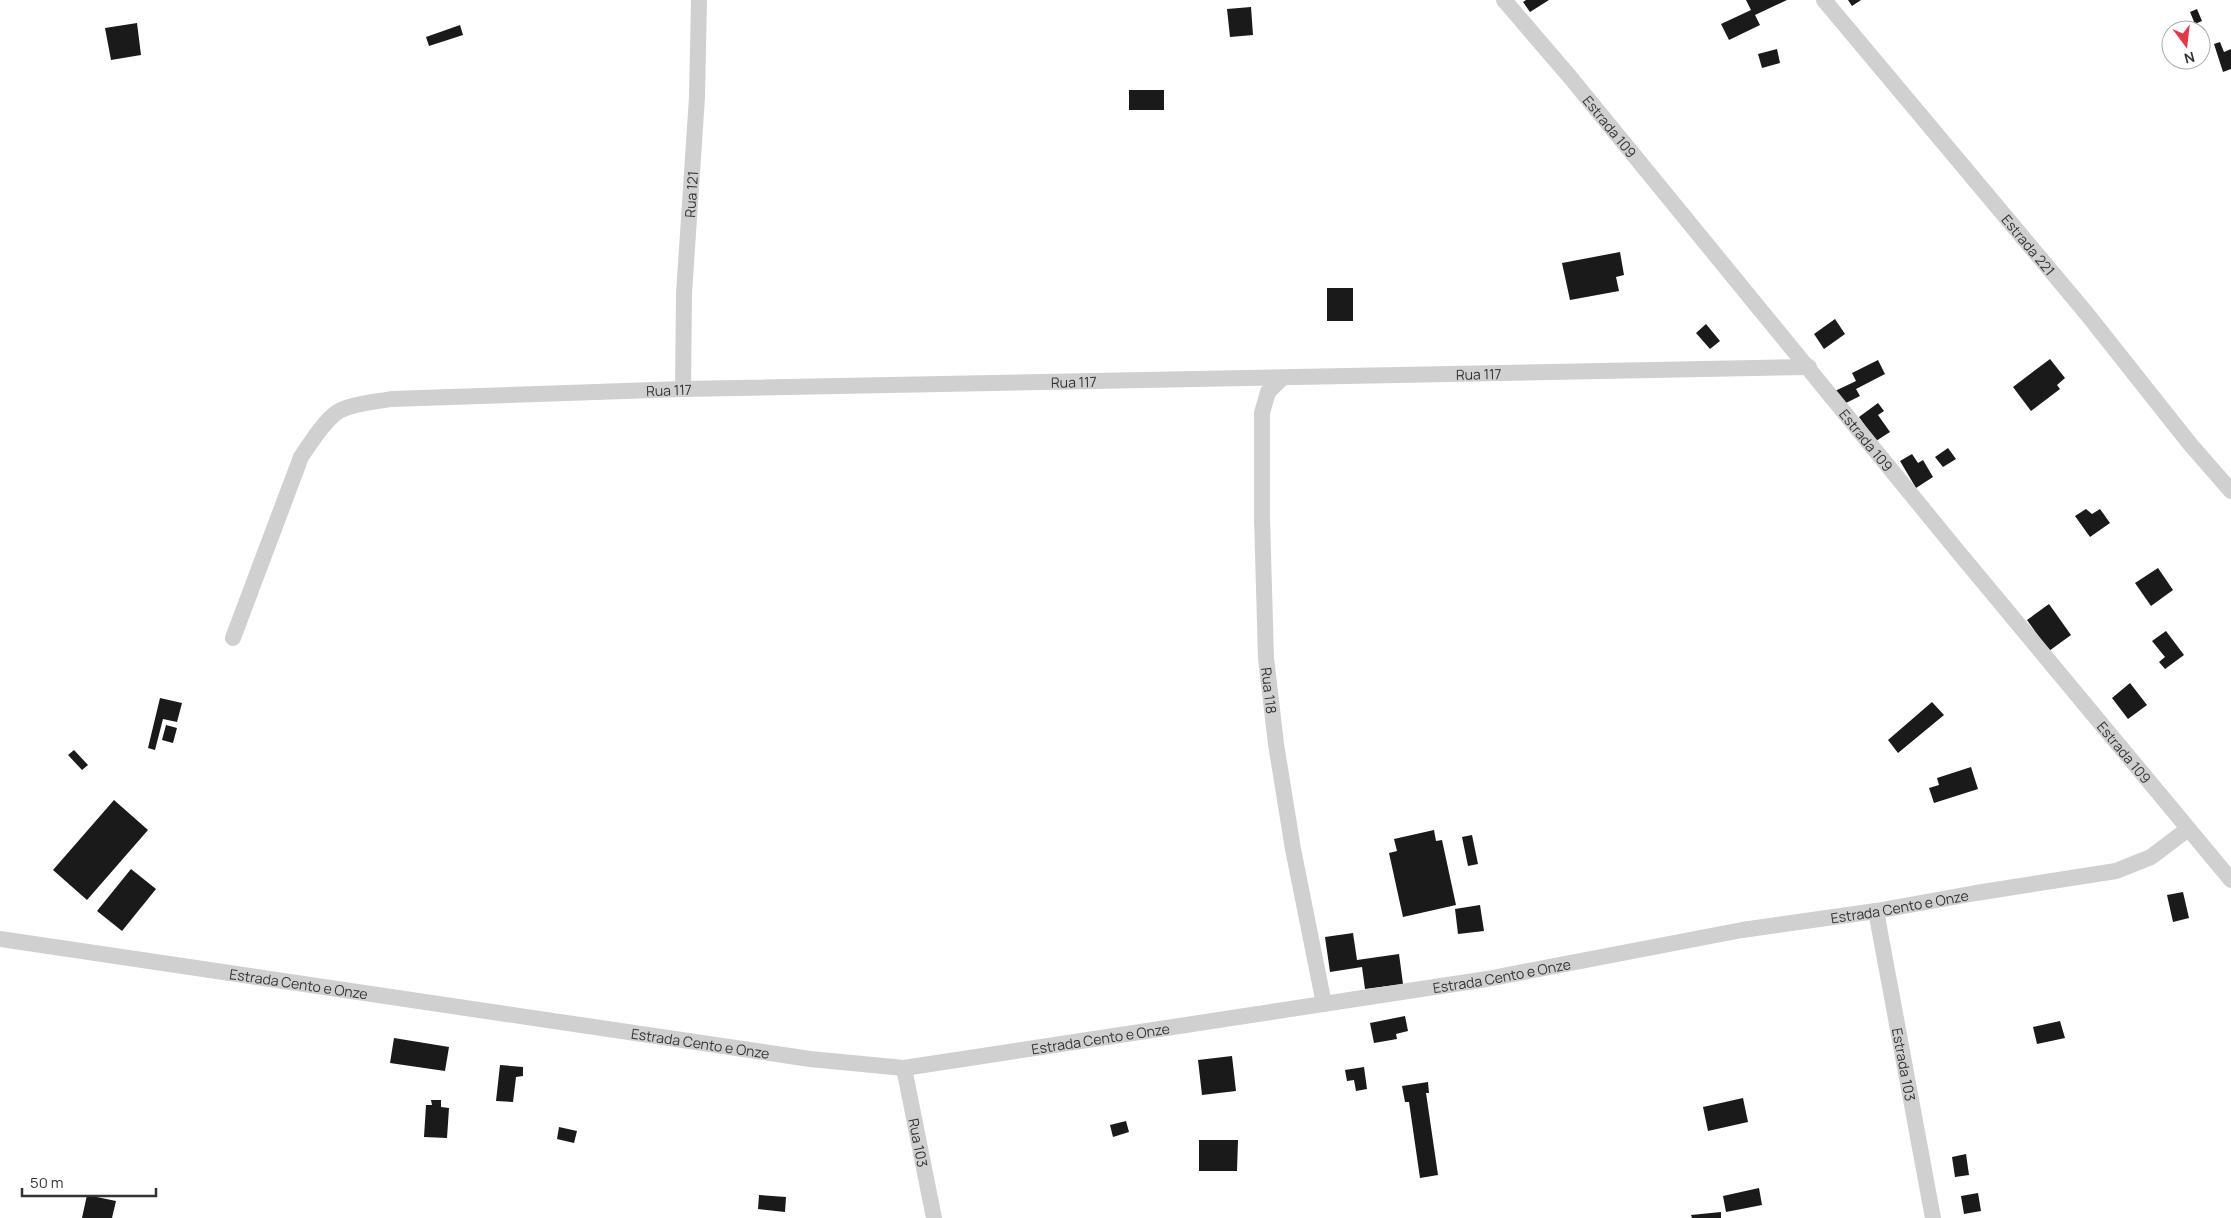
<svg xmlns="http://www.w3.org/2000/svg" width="2231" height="1218" viewBox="0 0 2231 1218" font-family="Manrope,sans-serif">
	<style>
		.building { fill: #1a1a1a }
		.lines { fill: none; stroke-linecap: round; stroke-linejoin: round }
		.minor { stroke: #d0d0d0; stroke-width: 16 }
		.labels { text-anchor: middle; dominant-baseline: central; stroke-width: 5; stroke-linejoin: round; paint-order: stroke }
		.street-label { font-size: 14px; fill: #333; stroke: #fff }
	</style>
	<rect width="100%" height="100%" fill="#fff"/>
	<!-- building -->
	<path class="building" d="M1526,0h23l-19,12 -7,-10z
		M1746,0h41l-32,15 5,10 -31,15 -8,-16 30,-14z
		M1848,0h13l-9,6z
		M1251,7l2,28 -23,2 -3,-28z
		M2197,9l5,12 -7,3 -5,-12z
		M137,23l4,32 -30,5 -6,-32z
		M460,25l3,10 -34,11 -3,-9z
		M2220,42l4,10 7,-3v20l-8,3 -9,-28z
		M1777,49l3,14 -18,5 -4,-14z
		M1129,90h35v20h-35z
		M1620,252l4,23 -8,2 3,14 -49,9 -8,-37z
		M1327,288h26v33h-26z
		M1835,319l10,15 -21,15 -10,-15z
		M1706,324l14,17 -10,8 -14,-16z
		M2050,359l15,19 -8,7 3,4 -29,22 -18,-24z
		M1878,360l7,14 -29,15 4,7 -18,9 -7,-14 21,-10 -4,-8z
		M1878,403l6,8 -6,4 12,17 -14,9 -17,-24z
		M1948,448l8,11 -13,8 -8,-10z
		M1912,454l6,9 5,-3 10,17 -17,11 -16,-27z
		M2086,509l6,5 8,-5 10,14 -20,14 -15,-21z
		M2158,568l15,22 -22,16 -16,-23z
		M2049,604l22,31 -22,16 -22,-31z
		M2166,631l18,24 -19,14 -6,-7 6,-5 -13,-16z
		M2130,683l17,22 -19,14 -16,-21z
		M160,698l22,5 -5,19 -14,-3 -8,31 -7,-2z
		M1932,702l12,13 -46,38 -10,-13z
		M166,725l11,3 -4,15 -11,-3z
		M74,750l14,15 -6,5 -14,-15z
		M1971,767l7,22 -44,14 -5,-15 10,-3 -2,-7z
		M114,800l34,30 -61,70 -34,-30z
		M1434,830l2,11 6,-1 14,65 -53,12 -14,-64 8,-2 -3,-12z
		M1472,835l6,29 -10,2 -6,-29z
		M131,869l25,20 -34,42 -25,-20z
		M2183,892l6,26 -16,4 -6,-27z
		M1480,905l4,26 -26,3 -3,-25z
		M1353,933l4,27 42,-6 4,30 -38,5 -3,-22 -32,5 -5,-35z
		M1405,1016l3,15 -12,3 1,5 -23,4 -4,-20z
		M2060,1021l5,17 -28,6 -4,-17z
		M394,1038l55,9 -4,24 -55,-8z
		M1232,1056l4,35 -34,4 -4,-35z
		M500,1065l23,2v9l-7,1 -3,25 -17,-1z
		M1364,1067l3,22 -11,2 -2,-11 -7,1 -2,-11z
		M1428,1082l1,11h-3l12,82 -18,3 -11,-76h-4l-3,-16z
		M1743,1098l5,24 -40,9 -5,-24z
		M431,1100h10v7l8,1 -2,30 -23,-1 2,-32h6z
		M1126,1121l3,11 -16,5 -3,-12z
		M559,1127l18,4 -3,12 -17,-4z
		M1199,1140h39l-1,31h-38z
		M1966,1154l3,21 -14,2 -3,-20z
		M1759,1188l3,17 -36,7 -3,-16z
		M1978,1193l3,18 -17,3 -3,-18z
		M87,1195l29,6 -4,17h-30z
		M759,1195l27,2 -1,15 -27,-3z
		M1721,1212v6h-29l-1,-3z"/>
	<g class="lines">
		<!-- minor -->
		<g class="minor">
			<path id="s1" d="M1504,0l66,77 385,471 276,332"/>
			<path id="s2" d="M1824,0l263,314 103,130 41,47"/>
			<path id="s3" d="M1281,379l-13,13 -6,21v105l4,140 10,86 17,105 31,155"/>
			<path id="s4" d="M683,389l1,-95 13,-197 2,-97"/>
			<path id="s5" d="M233,638l68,-181c9,-13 25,-40 40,-47 15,-7 34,-8 50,-11l292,-10 1126,-22"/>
			<path id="s6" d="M1876,911l57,307"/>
			<path id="s7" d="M0,939l810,120 94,9 583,-89 255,-49 134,-19 100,-18 140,-22 35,-14 37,-28"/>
			<path id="s8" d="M904,1068l30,150"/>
		</g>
	</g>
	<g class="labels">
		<!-- street labels -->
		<g class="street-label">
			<text stroke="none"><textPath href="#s1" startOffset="165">Estrada 109</textPath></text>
			<text stroke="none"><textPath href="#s4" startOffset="195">Rua 121</textPath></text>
			<text stroke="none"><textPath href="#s2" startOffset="319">Estrada 221</textPath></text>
			<text stroke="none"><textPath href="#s5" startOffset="1395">Rua 117</textPath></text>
			<text stroke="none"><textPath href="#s5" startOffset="990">Rua 117</textPath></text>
			<text stroke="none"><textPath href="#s5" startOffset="585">Rua 117</textPath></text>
			<text stroke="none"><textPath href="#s1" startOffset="570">Estrada 109</textPath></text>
			<text stroke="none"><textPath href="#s3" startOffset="318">Rua 118</textPath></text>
			<text stroke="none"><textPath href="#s1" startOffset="975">Estrada 109</textPath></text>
			<text stroke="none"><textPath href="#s7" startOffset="1922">Estrada Cento e Onze</textPath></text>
			<text stroke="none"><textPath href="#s7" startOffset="1518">Estrada Cento e Onze</textPath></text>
			<text stroke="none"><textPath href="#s7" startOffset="302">Estrada Cento e Onze</textPath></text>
			<text stroke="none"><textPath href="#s7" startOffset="1112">Estrada Cento e Onze</textPath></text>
			<text stroke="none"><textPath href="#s7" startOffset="708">Estrada Cento e Onze</textPath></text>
			<text stroke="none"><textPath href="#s6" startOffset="156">Estrada 103</textPath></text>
			<text stroke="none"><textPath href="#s8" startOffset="76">Rua 103</textPath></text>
		</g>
	</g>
	<!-- north arrow -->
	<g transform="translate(2186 45) rotate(165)"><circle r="24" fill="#ffffff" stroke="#adadad"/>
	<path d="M0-4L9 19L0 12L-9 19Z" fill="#e63946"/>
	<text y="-8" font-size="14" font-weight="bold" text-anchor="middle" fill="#333333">N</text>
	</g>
	<!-- scale -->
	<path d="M22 1188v8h134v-8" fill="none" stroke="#333333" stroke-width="2.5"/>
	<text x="30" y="1188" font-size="15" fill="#333333" stroke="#ffffff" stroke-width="4" paint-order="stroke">50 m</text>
</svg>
